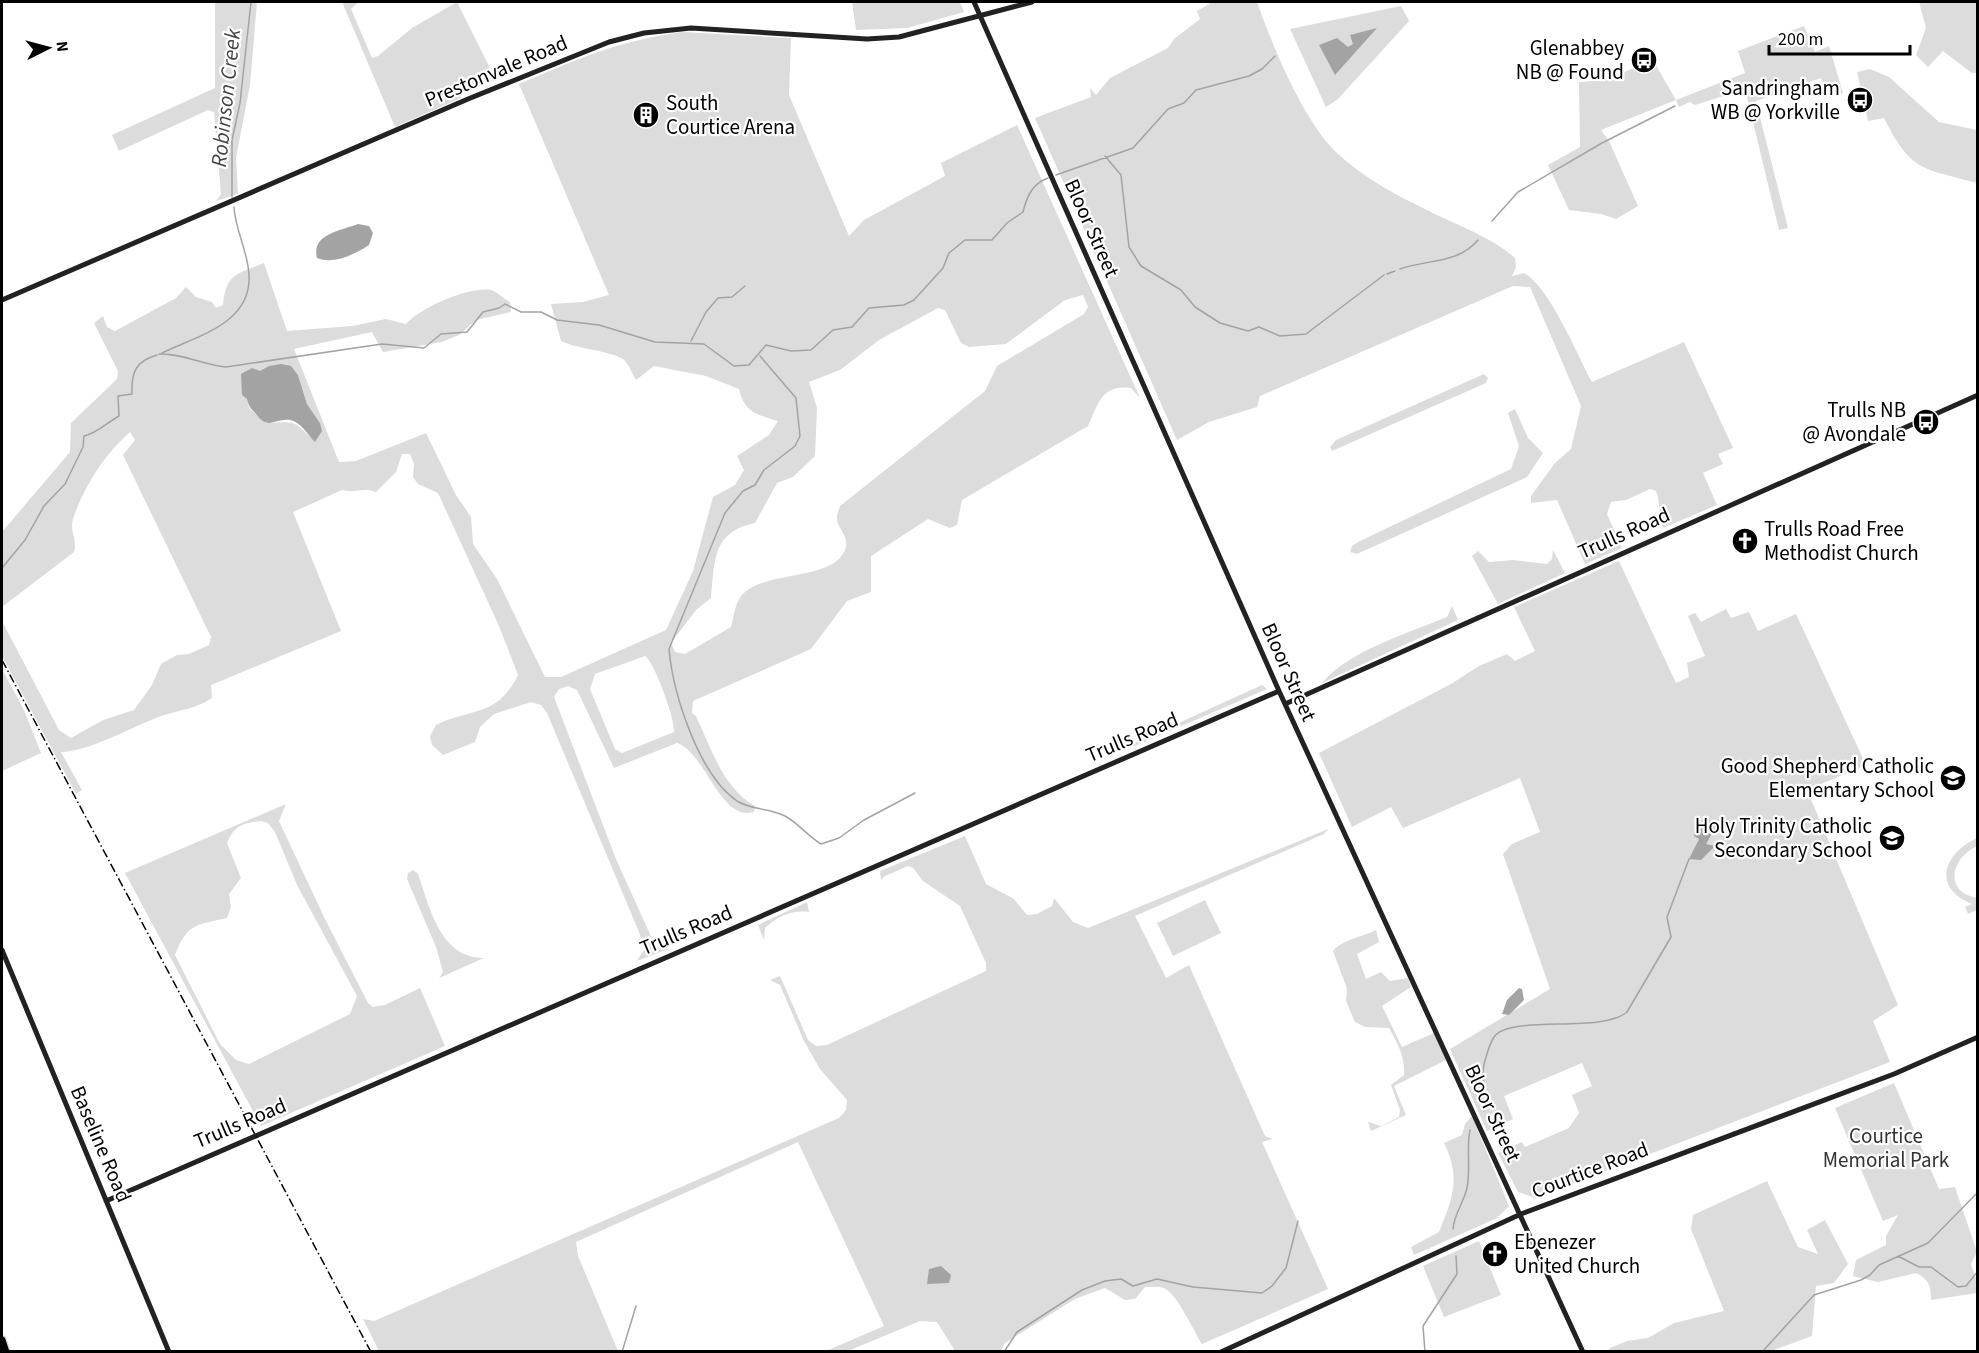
<svg xmlns="http://www.w3.org/2000/svg" width="1979" height="1353" viewBox="0 0 1979 1353" font-family="'Source Sans 3',sans-serif">
	<style>
		.green { fill: #dcdcdc; fill-rule: evenodd }
		.water { fill: #a3a3a3 }
		.lines { fill: none; stroke-linecap: round; stroke-linejoin: round }
		.stream { stroke: #a3a3a3; stroke-width: 1.5 }
		.highway-casing { stroke: #dbdbdb; stroke-width: 10 }
		.secondary { stroke: #222; stroke-width: 5 }
		.highway { stroke: #000; stroke-width: 7 }
		.rail { stroke: #000; stroke-width: 1.5; stroke-dasharray: 9 3 1.5 3; stroke-linecap: butt }
		.labels { text-anchor: middle; dominant-baseline: central; stroke-width: 4.5; stroke-linejoin: round; paint-order: stroke }
		.poi-label { font-size: 21px; fill: #000; stroke: #fff; text-anchor: end }
		.street-label { font-size: 21px; fill: #000; stroke: #fff }
		.park-label { font-size: 21px; fill: #333; stroke: #fff }
		.water-label { font-size: 22px; font-style: italic; fill: #444; stroke: #fff }
	</style>
	<rect width="100%" height="100%" fill="#fff"/>
	<!-- green -->
	<path class="green" d="M215,2h42l-7,83 -14,73 2,36 -22,7 5,-7 -7,-82 -6,-2 -89,41 -7,-16 103,-47z
		M342,2h16l-7,7 21,49 6,-2 34,-28 45,-26 39,78 -36,13 1,5 -66,29z
		M852,2h108l4,10 -57,16 -51,2z
		M1209,2h48c16,45 46,119 81,152 24,22 55,40 85,54 30,16 66,27 92,50l1,9 -4,9 12,-3c25,13 54,83 68,109l92,-40 49,106 -15,6 5,10 -20,9 14,32 -54,23c-5,-13 -2,-24 -7,-37l-6,-2 -24,11 -15,2 -4,12 15,34 -37,16 -28,-64 -26,3v-7l24,-33 16,-14 10,-43 -51,-119 -17,-1 -253,110 -3,11 -48,15 -32,18 -142,-322 56,-21 -1,-9 6,7 14,-17 58,-30 6,-9 26,-20 -3,-8 12,-7z
		M1919,2h58v71h-5l-29,-22 -15,16 -12,-12 10,-27z
		M1401,6l8,15 -71,78 -12,8 -36,-78z
		M1804,26l11,26 14,-6 14,47 -14,5 -8,-20 -65,23 32,127 -9,2 -34,-141 -50,16 -5,-3 -11,5 -3,-7 -75,30 8,11 29,65 -22,13 -15,-5 -32,-4 -21,-45 32,-18 -1,-65 26,-2 48,-20 23,40 69,-27 -7,-22z
		M682,32l109,6 -2,57 60,141 15,-16 81,-44 -4,-13 76,-38 123,273 -9,-10c-30,-4 -33,17 -43,38l-126,74 -5,25 -7,3 -22,-9 -57,37v36l-24,9 -36,48 -118,52 -1,12 4,3c15,32 27,72 59,90l-1,6c-34,10 -48,-59 -77,-69l-63,25 -37,-78 -9,-4 -9,3 -5,8 62,162 38,84 7,6h7l-31,12 7,-11 -5,-18 -92,-219 -6,-8 -10,-3 -37,12 -14,13 -5,15 -32,13 -11,-10 -2,-9 6,-11c34,-17 62,-8 82,-50l-19,-49 -61,-133 -20,-9 -5,-7 1,-13 -4,-10h-8l-6,18 -20,20c-13,-5 -22,2 -34,-2l-49,22 48,119 -130,54 1,13c-16,11 -33,12 -51,18 -27,10 -73,36 -100,36l21,38 -6,4 -74,-138v-35l57,109 12,8 32,-18 31,-10 18,-25 9,-21 16,-9 12,-1 20,-9 2,-8 -88,-182 12,-15 -5,-8c-26,23 -46,54 -57,87 -4,12 5,21 1,33l-72,55v-75l68,-80 1,-29 46,-44 1,-8 -24,-48 9,-7 4,11 8,4 61,-33 10,-11 10,10 16,5 4,6 7,-3c3,-32 14,-31 41,-42l23,68 65,-5 34,-7 20,5c14,-16 63,-38 85,-34 5,1 13,9 19,12l1,10 -35,8 -17,15 -17,7 -59,10 -11,-20 -78,17 45,113 17,-1 70,-28 30,62 15,22 2,27 24,35 48,98h16l105,-47 27,-59 20,-74 22,-12 9,-15 -7,-14 32,-21 9,-14c-22,-7 -33,-8 -39,-32l-33,-13 -52,-10 -18,14c-3,-5 -8,-17 -13,-21 -15,-9 -43,-9 -62,-18l-10,-37 32,-2 26,-7 -90,-211c58,-25 99,-43 163,-52zM1083,295l5,12 -4,7 -87,52 -12,25 -145,115c-1,4 -4,10 -3,14 2,11 13,17 8,30 -13,32 -81,19 -104,46 -6,7 -7,21 -10,31l-46,27 -10,-2 -4,-9 25,-33 15,-12c4,-38 1,-66 44,-75l22,-40 16,-6 22,-21 2,-48 -8,-26 31,-12 39,-30 59,-32 7,2 16,33 8,4 37,-3 59,-44zM298,375l9,29 13,19 -4,18c-25,-20 -16,-20 -50,-18l-17,-15 -2,-9zM645,656c9,5 31,65 29,76l-52,21 -7,-4 -25,-60 5,-15z
		M1870,69l19,8 50,45 38,8v53c-55,-15 -66,-11 -93,-65l-16,3 -11,-49z
		M1484,374l4,4 -2,5 -154,68 -2,-4 6,-7z
		M1515,409l13,29 15,15 -16,24 -170,77 -7,-2 2,-6 8,-5 151,-72 8,-23 -11,-33z
		M1553,550l12,23 -67,31 -26,-48 6,-5 11,11 25,-2 33,4 5,-5z
		M1619,561l57,122 13,-6 -2,-14 18,-7 -17,-40 7,-3 6,9 25,-13 5,9 18,-6 9,19 38,-17 70,151 -59,25 91,215 -25,16 17,41 -355,136 -17,-6 -20,-39 24,-11 3,5 44,-19 10,-15 -7,-18 20,-9 -10,-23 -78,33 9,23 -26,12 -37,-82 100,-60 -47,-135 9,-10 28,-12 -20,-54 -117,50 -12,-21 -39,20 -33,-74 132,-69 28,-18 28,-12 8,7 20,-10 -21,-44z
		M1452,606l6,14 -136,63c26,-32 87,-50 125,-66z
		M2,669l22,41 17,43 -39,18z
		M1262,685l5,4 -134,58 10,-15 18,-1z
		M286,804l-7,17 46,98 43,84 5,4 12,-2 35,-17 25,58 -184,80 -136,-253zM261,821l7,2 7,9 22,53 60,111 -7,18 -101,50 -13,-4 -16,-16 -45,-89c12,-32 22,-30 52,-37l4,-11 -2,-13 12,-16 -14,-35c7,-17 16,-20 34,-22z
		M1328,829l-4,5 -189,82 31,62 23,-13 76,171 8,3 -11,3 66,147 -126,55c-9,-14 -24,-49 -38,-56 -5,-2 -13,-1 -19,-1l-10,12 -10,1 -20,-12 -30,11 -70,44 -4,7 -46,1 -18,-29 -17,-1 -72,30h-22l58,-25 -86,-184 -222,100 2,14 40,95h-239l-16,-32 11,2 465,-203 7,-8 1,-10 -27,-31 -16,-28 -24,-56 -10,-5 10,-4 28,64 8,6 11,-1 159,-74v-8l-26,-57 -37,-25 -10,-13 -5,-2 -23,10 -4,4 -1,-9 85,-35 21,48 28,15 13,16 10,-1 15,-8 2,-8 19,24 15,6z
		M1977,838v8c-26,12 -34,46 0,52v12l-9,4 -3,-7 7,-3c-41,-16 -28,-51 5,-66z
		M413,870l5,4c12,34 22,84 66,84l-45,20 4,-6 -7,-25 -29,-68 1,-6z
		M1205,900l16,33 -48,23 -16,-33z
		M807,902l2,10c-17,-2 -31,4 -44,16l-1,12 -6,-15z
		M1376,930l3,12 -22,12 9,25 15,-7 9,9 18,-3 3,9 -29,19 20,41 32,-14 12,27 -52,26 12,29 -35,16 -3,-9 13,4 18,-9 1,-7 -9,-25 13,-10c1,-18 -6,-31 -15,-47l-24,-1 -10,-5 -9,-21 1,-12 -14,-38c10,-12 30,-14 43,-21z
		M1894,1083l45,106 16,-2 22,65 -6,12 6,18v11l-46,7c0,-15 -2,-20 -15,-27l-38,9 -25,-6 3,-16 30,-15v-9l12,-21 -15,6 -48,-113z
		M1472,1116l37,90 -12,12 -83,37 -3,-8 28,-15c14,-34 22,-55 5,-89l18,-8 3,-11z
		M1767,1181l31,66 20,7 -11,-24 18,-10 23,44 -14,19 -18,3 -4,50 -41,15h-162l1,-3 17,-7 21,-3 26,-15 50,-12 -33,-82 2,-14z
		M1479,1241l22,54 -57,22 -21,-51z"/>
	<!-- water -->
	<path class="water" d="M1377,28l-42,47 -16,-30 18,-7 11,9 5,-3 -3,-9z
		M358,224l11,2 4,7 -4,12c-14,9 -35,20 -52,13 -6,-24 23,-27 41,-34z
		M281,364l10,2 7,9 9,29 13,19 2,8 -7,11c-7,-7 -14,-20 -25,-22 -15,-2 -22,11 -34,-6 -5,-6 -7,-6 -9,-15l-5,-4 -1,-21 11,-6 8,3 9,-5z
		M1707,817l8,11 -9,16 9,2 -14,14 -12,-1 10,-20 -5,-3 2,-9z
		M1519,988l3,1 2,11 -15,15 -7,-1 5,-14z
		M941,1266l10,9 -2,8 -22,1 2,-15z"/>
	<g class="lines">
		<!-- stream -->
		<path class="stream" d="M1105,156l16,19 8,72 12,19 40,24 14,17 25,16 28,8 11,-4 21,9 26,-2 78,-59
			M1056,175l77,-27 35,-39 16,-6 12,-13 53,-14 13,-7 13,-13
			M232,197v-57l8,-37 11,-101
			M1492,221l26,-29 84,-49 73,-37
			M1400,269c28,-10 58,-5 78,-29
			M1387,274l8,-3
			M691,341l15,-29 12,-14 14,-1 13,-11
			M162,353c34,-17 90,-29 87,-78 -1,-24 -14,-45 -15,-68
			M159,354c23,-1 44,11 67,13l156,-23 42,4 17,-14 26,-2 16,-20 16,-4 6,-4 16,8h20l16,8 42,5 56,17 49,2 30,22 15,-1 17,-20 25,6 20,-1 22,-20 19,-3 17,-19 35,-3 10,-5 29,-32 6,-15 16,-13h27l15,-17 16,-11c4,-16 9,-28 25,-34
			M760,356l36,42 4,38 -5,10 -31,24 -9,15 -12,6 -18,22 -56,136c4,44 29,125 68,152 14,9 33,7 48,15 13,7 23,20 36,28l18,-6 25,-18 51,-27
			M2,568l23,-28 19,-34 21,-22 18,-37 1,-11c14,-3 22,-13 35,-20l-1,-20 14,-2c-1,-22 4,-33 25,-39
			M1484,1111c6,-11 -1,-23 -1,-35 -1,-9 6,-31 11,-39 15,-23 107,-3 133,-25l44,-75 -4,-20 22,-58
			M1453,1229c1,-15 11,-27 14,-41 4,-20 -1,-39 3,-58
			M1898,1256l21,11h12l27,20 8,-1 12,-15
			M622,1352l14,-46
			M1004,1352l13,-20 65,-42 23,-9 16,-2 12,7 24,-7 36,8 69,6 10,-7 14,-18 12,-47
			M1425,1352l-2,-26 34,-52 -1,-18
			M1762,1352l52,-57 47,-15 9,-5 9,-10 49,-22 50,-51"/>
		<defs>
			<path id="highway" d="M2,1340l4,12"/>
		</defs>
		<!-- highway casing -->
		<use href="#highway" class="highway-casing"/>
		<!-- secondary -->
		<path class="secondary" d="M974,2l305,689 304,661
			M2,300l466,-201 141,-57 35,-9 47,-5 176,11 32,-2 133,-35
			M1285,704l693,-309
			M2,950l167,402
			M106,1201l1173,-510
			M1221,1352l300,-138 373,-140 84,-37"/>
		<!-- highway -->
		<use href="#highway" class="highway"/>
		<!-- rail -->
		<path class="rail" d="M2,660l369,692"/>
	</g>
	<!-- icons -->
	<defs>
		<symbol id="bus-disc" viewBox="-11 -11 22 22"><circle r="9.5" fill="#000" stroke="#fff"/><path d="M-5-6H5V4H4V6H2V4H-2V6H-4V4H-5ZM-3.5-4V0h7V-4ZM-3.5 1.2v1.5H-2V1.2ZM2 1.2v1.5H3.5V1.2Z" fill="#fff"/></symbol>
		<symbol id="building-disc" viewBox="-11 -11 22 22"><circle r="9.5" fill="#000" stroke="#fff"/><path d="M-4-6H4V6H1V3H-1V6H-4ZM-2.5-4.3h1.7v1.8h-1.7ZM.8-4.3h1.7v1.8H.8ZM-2.5-1h1.7V.8h-1.7ZM.8-1h1.7V.8H.8Z" fill="#fff"/></symbol>
		<symbol id="church-disc" viewBox="-11 -11 22 22"><circle r="9.5" fill="#000" stroke="#fff"/><path d="M-1.2-6h2.4v3.5h3.3v2.4h-3.3V6h-2.4V-.1h-3.3v-2.4h3.3Z" fill="#fff"/></symbol>
		<symbol id="school-disc" viewBox="-11 -11 22 22"><circle r="9.5" fill="#000" stroke="#fff"/><path d="M0-5L7-2L0 1L-7-2ZM-4 1L0 2.5L4 1V4Q0 6-4 4Z" fill="#fff"/></symbol>
	</defs>
	<g fill-rule="evenodd">
		<use href="#bus-disc" x="1629" y="45" width="30" height="30"/>
		<use href="#bus-disc" x="1845" y="85" width="30" height="30"/>
		<use href="#building-disc" x="631" y="100" width="30" height="30"/>
		<use href="#bus-disc" x="1911" y="407" width="30" height="30"/>
		<use href="#church-disc" x="1730" y="526" width="30" height="30"/>
		<use href="#school-disc" x="1938" y="763" width="30" height="30"/>
		<use href="#school-disc" x="1877" y="823" width="30" height="30"/>
		<use href="#church-disc" x="1480" y="1239" width="30" height="30"/>
	</g>
	<g class="labels">
		<!-- poi labels -->
		<g class="poi-label">
			<text x="1624" y="48">Glenabbey<tspan x="1624" dy="24">NB @ Found</tspan></text>
			<text x="1840" y="88">Sandringham<tspan x="1840" dy="24">WB @ Yorkville</tspan></text>
			<text x="666" y="103" text-anchor="start">South<tspan x="666" dy="24">Courtice Arena</tspan></text>
			<text x="1906" y="410">Trulls NB<tspan x="1906" dy="24">@ Avondale</tspan></text>
			<text x="1764" y="529" text-anchor="start">Trulls Road Free<tspan x="1764" dy="24">Methodist Church</tspan></text>
			<text x="1934" y="766">Good Shepherd Catholic<tspan x="1934" dy="24">Elementary School</tspan></text>
			<text x="1872" y="826">Holy Trinity Catholic<tspan x="1872" dy="24">Secondary School</tspan></text>
			<text x="1514" y="1242" text-anchor="start">Ebenezer<tspan x="1514" dy="24">United Church</tspan></text>
		</g>
		<!-- street labels -->
		<g class="street-label">
			<text transform="translate(496 71) rotate(-23)">Prestonvale Road</text>
			<text transform="translate(1092 228) rotate(66)">Bloor Street</text>
			<text transform="translate(1624 533) rotate(-24)">Trulls Road</text>
			<text transform="translate(1289 672) rotate(66)">Bloor Street</text>
			<text transform="translate(1132 737) rotate(-23)">Trulls Road</text>
			<text transform="translate(686 930) rotate(-23)">Trulls Road</text>
			<text transform="translate(1493 1113) rotate(65)">Bloor Street</text>
			<text transform="translate(240 1123) rotate(-23)">Trulls Road</text>
			<text transform="translate(101 1144) rotate(67)">Baseline Road</text>
			<text transform="translate(1590 1170) rotate(-21)">Courtice Road</text>
		</g>
		<!-- park labels -->
		<g class="park-label">
			<text x="1886" y="1136">Courtice<tspan x="1886" dy="24">Memorial Park</tspan></text>
		</g>
		<!-- water labels -->
		<g class="water-label">
			<text transform="translate(226 98) rotate(-84)">Robinson Creek</text>
		</g>
	</g>
	<!-- border -->
	<rect width="1979" height="1353" fill="none" stroke="#000000" stroke-width="6"/>
	<!-- north arrow -->
	<g transform="translate(48 48) rotate(84)" stroke="#ffffff" stroke-width="4.5" paint-order="stroke">
	<path d="M0-4.5L10 22L0 15L-10 22Z" fill="#000000"/>
	<text y="-9" font-size="16" font-weight="bold" text-anchor="middle" fill="#000000">N</text>
	</g>
	<!-- scale -->
	<path d="M1769 45v9h141v-9" fill="none" stroke="#000000" stroke-width="3"/>
	<text x="1778" y="45" font-size="18" fill="#000000" stroke="#ffffff" stroke-width="4.5" paint-order="stroke">200 m</text>
</svg>
